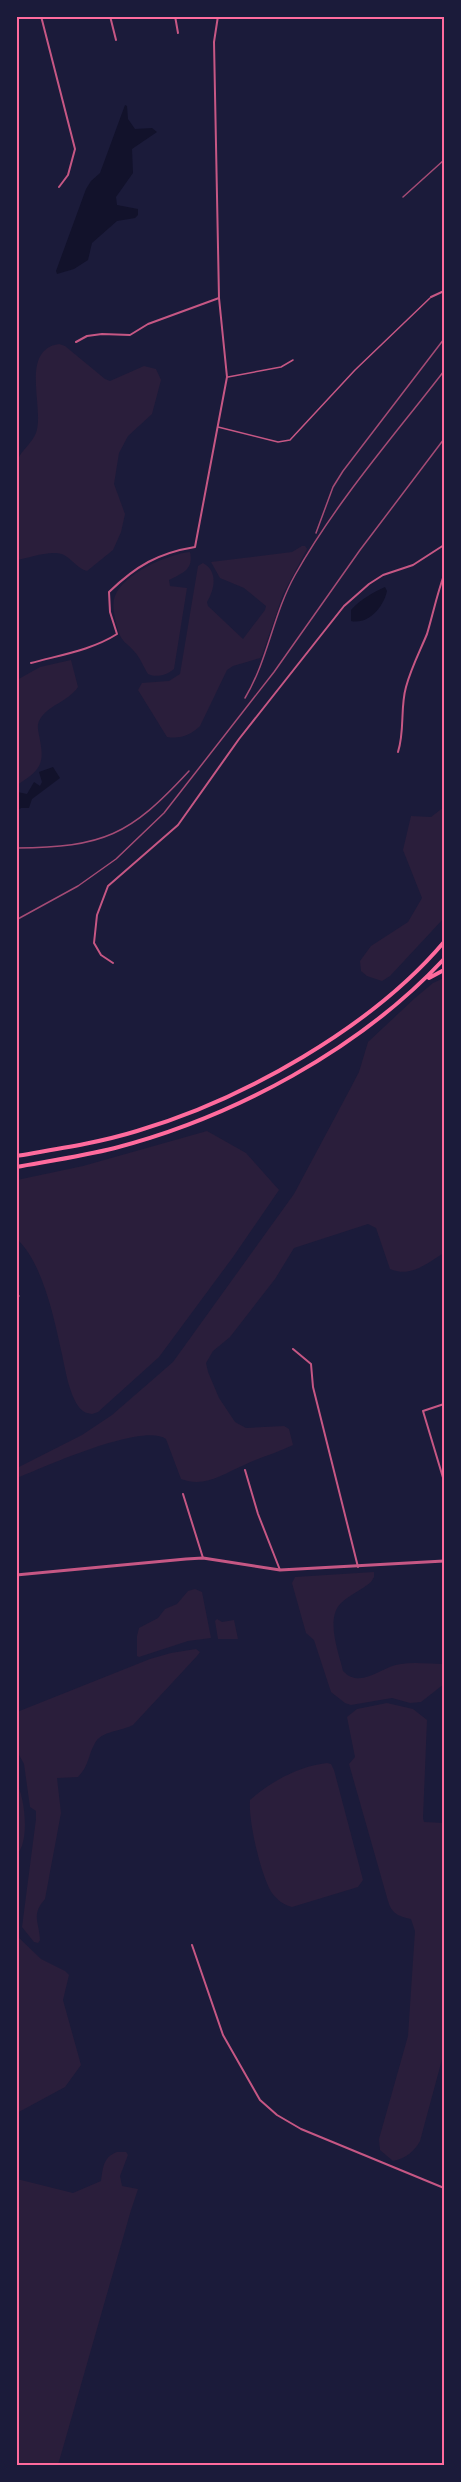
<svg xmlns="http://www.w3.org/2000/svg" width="461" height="2482" viewBox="0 0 461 2482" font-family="Helvetica,sans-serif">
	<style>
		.green { fill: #2a1e3b }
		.water { fill: #12122b }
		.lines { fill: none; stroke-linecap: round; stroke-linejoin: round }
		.service { stroke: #c65784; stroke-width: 1.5 }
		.minor { stroke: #c65784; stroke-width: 2 }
		.tertiary { stroke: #c65784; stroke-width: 3 }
		.trunk { stroke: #ff6b9d; stroke-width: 4 }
		.rail { stroke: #a44b75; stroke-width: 1.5 }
		.neatline { fill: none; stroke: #ff6b9d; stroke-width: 2 }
	</style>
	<rect width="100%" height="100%" fill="#1b1b3a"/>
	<!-- green -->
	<path class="green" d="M59,344l6,2 40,33 5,2 34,-15 12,3 5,11 -9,34 -24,22 -9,17 -5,31 11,30 -4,18 -8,18 -26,21c-10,-3 -14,-11 -23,-16 -12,-6 -35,3 -47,5 -1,-16 -4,-91 1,-101 4,-9 14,-16 18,-26 9,-24 -17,-83 23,-89z
		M302,546h3l2,3 -24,45 -21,61 -2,3 -27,8 -6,4 -27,56c-10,9 -18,13 -33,11l-29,-47 4,-7 27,-2 11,-7 18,-108 5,-3c15,8 12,26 4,39l1,4 35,33 22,-29 1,-4 -22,-18 -24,-10 -9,-16 81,-10z
		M190,552c4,18 -8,21 -21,28l1,6 17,2 -13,81c-7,6 -17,9 -26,5 -5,-8 -8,-17 -15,-24 -5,-6 -11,-8 -14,-17 -3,-10 -8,-27 -4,-37 8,-22 53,-42 75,-44z
		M71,660l7,27c-10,15 -31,18 -39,34 -2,5 -1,8 0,14 6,29 3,34 -22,50v-105l23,-13z
		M444,807v111l-54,58 -8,5 -15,-5 -6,-5 -1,-10 11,-15 37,-24 14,-24 -19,-48 8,-34 20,1z
		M444,978v275c-17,10 -33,25 -54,16l-14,-41 -8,-4 -74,24 -19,31 -45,58 -17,14 -7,12 2,9 11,26 16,24 11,6 38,-2 5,3 4,16c-16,8 -33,12 -49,20 -21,9 -39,23 -63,14l-15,-40c-23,-17 -122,28 -149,39v-10l65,-33 30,-20 61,-53 121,-168 54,-101 11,-21 9,-30 47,-44 18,-15z
		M207,1131l39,22 33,37 -46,67 -74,100 -61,55 -6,2c-3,-1 -7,-1 -9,-3 -14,-11 -18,-45 -22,-61 -7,-33 -19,-88 -44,-111v-59l66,-14z
		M374,1572v5l-3,5c-9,8 -22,13 -30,21 -16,16 -2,50 2,68 18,19 38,-5 58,-7 14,-2 29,0 43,0v20l-23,18 -11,1 -18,-5 -41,7 -6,-2 -14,-11 -17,-52 -8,-7 -14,-50 3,-6z
		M195,1589l7,3 9,46 -23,3 -49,16 -2,-1v-20l2,-8 19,-10 7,-9 12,-5 11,-13z
		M217,1619l5,3 12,-2 4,19h-20l-3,-18z
		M196,1649l4,3 -3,4 -64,69c-11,6 -32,6 -38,18 -7,12 -6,23 -17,34l-21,1 4,35 -16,86c-14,16 -6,22 -5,41l-2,3 -4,-1 -12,-15 14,-108v-8l-6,-4 -6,-43 -7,-13v-39l133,-53 21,-6z
		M387,1703l26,6 14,11 -4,98 1,4 20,1v229l-24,89c-6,11 -14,17 -27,20l-13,-11 -1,-11 29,-103 7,-105 -4,-12c-13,-3 -19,-5 -23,-18l-39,-137 6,-7 -8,-40 10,-8z
		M327,1763l4,1 3,6 29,110 -5,7 -66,20c-8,-2 -15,-7 -20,-14 -11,-17 -24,-73 -22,-93 20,-18 49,-34 77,-37z
		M16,1782c9,14 14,60 1,72z
		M17,1936l24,23 24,12 4,4 -6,25 18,65 -16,22 -48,26z
		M117,2152h9l2,3 -8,21 2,10 16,3 -7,21 -73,255h-41v-286l56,14 28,-12c2,-13 2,-24 16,-29z"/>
	<!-- water -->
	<path class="water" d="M125,105l2,1 1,13 7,10 17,-1 5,4 -25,17 1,24 -17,24 1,8 21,4v6l-3,3 -18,3 -25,22 -4,17 -14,9 -17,5 -1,-3 30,-82 5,-8 9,-8z
		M385,587l2,4c-3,15 -18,34 -36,30v-11c10,-11 21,-17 34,-23z
		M53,767l7,11 -28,21 -3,9h-8l-4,3v-17l1,-2 9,2 7,-12 6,4 2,-4 -3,-10z"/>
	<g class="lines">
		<!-- service -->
		<path class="service" d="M228,377l53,-10 12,-7
			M218,427l60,15 12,-2 65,-70 75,-72
			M16,1296h3"/>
		<!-- minor -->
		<path class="minor" d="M41,16l34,133 -7,26 -9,12
			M110,16l6,24
			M175,16l3,17
			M431,297l13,-6
			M76,342l11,-6 15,-2 28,1 18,-11 71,-26
			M31,663c29,-8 61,-13 86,-29l-7,-22 -1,-20c27,-26 49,-39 86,-45l32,-170 -8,-79 -5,-256 4,-26
			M398,752c7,-22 2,-44 8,-65 5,-19 14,-36 21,-53 6,-20 10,-40 17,-59
			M113,963l-12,-8 -7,-12 3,-28 11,-29 70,-61 61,-86 105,-133 25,-22 14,-9 30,-10 31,-20
			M293,1349l18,15 2,23 45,180
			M444,1404l-21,7 21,70
			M245,1470l13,44 22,56
			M183,1494l20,64
			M192,1945l31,90 37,65 17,15 24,14 143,59"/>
		<!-- tertiary -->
		<path class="tertiary" d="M16,1575l170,-16 17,-1 77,12 164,-9"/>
		<!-- trunk -->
		<path class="trunk" d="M429,978l15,-8
			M16,1156c41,-7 82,-13 121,-25 106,-31 235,-104 307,-189
			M16,1167c33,-6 67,-11 99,-19 119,-31 245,-99 329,-189"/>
		<!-- rail -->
		<path class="rail" d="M403,197l41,-37
			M316,533l17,-46 10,-16 101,-132
			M245,698c23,-38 28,-84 50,-123 41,-73 98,-138 149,-204
			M16,848c88,-1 113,-12 173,-77
			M16,920l62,-34 38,-27 48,-46 110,-141 86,-122 84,-111"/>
	</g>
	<!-- border -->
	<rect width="461" height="2482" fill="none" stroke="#1b1b3a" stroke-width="36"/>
	<rect x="18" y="18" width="425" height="2446" class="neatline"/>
</svg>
